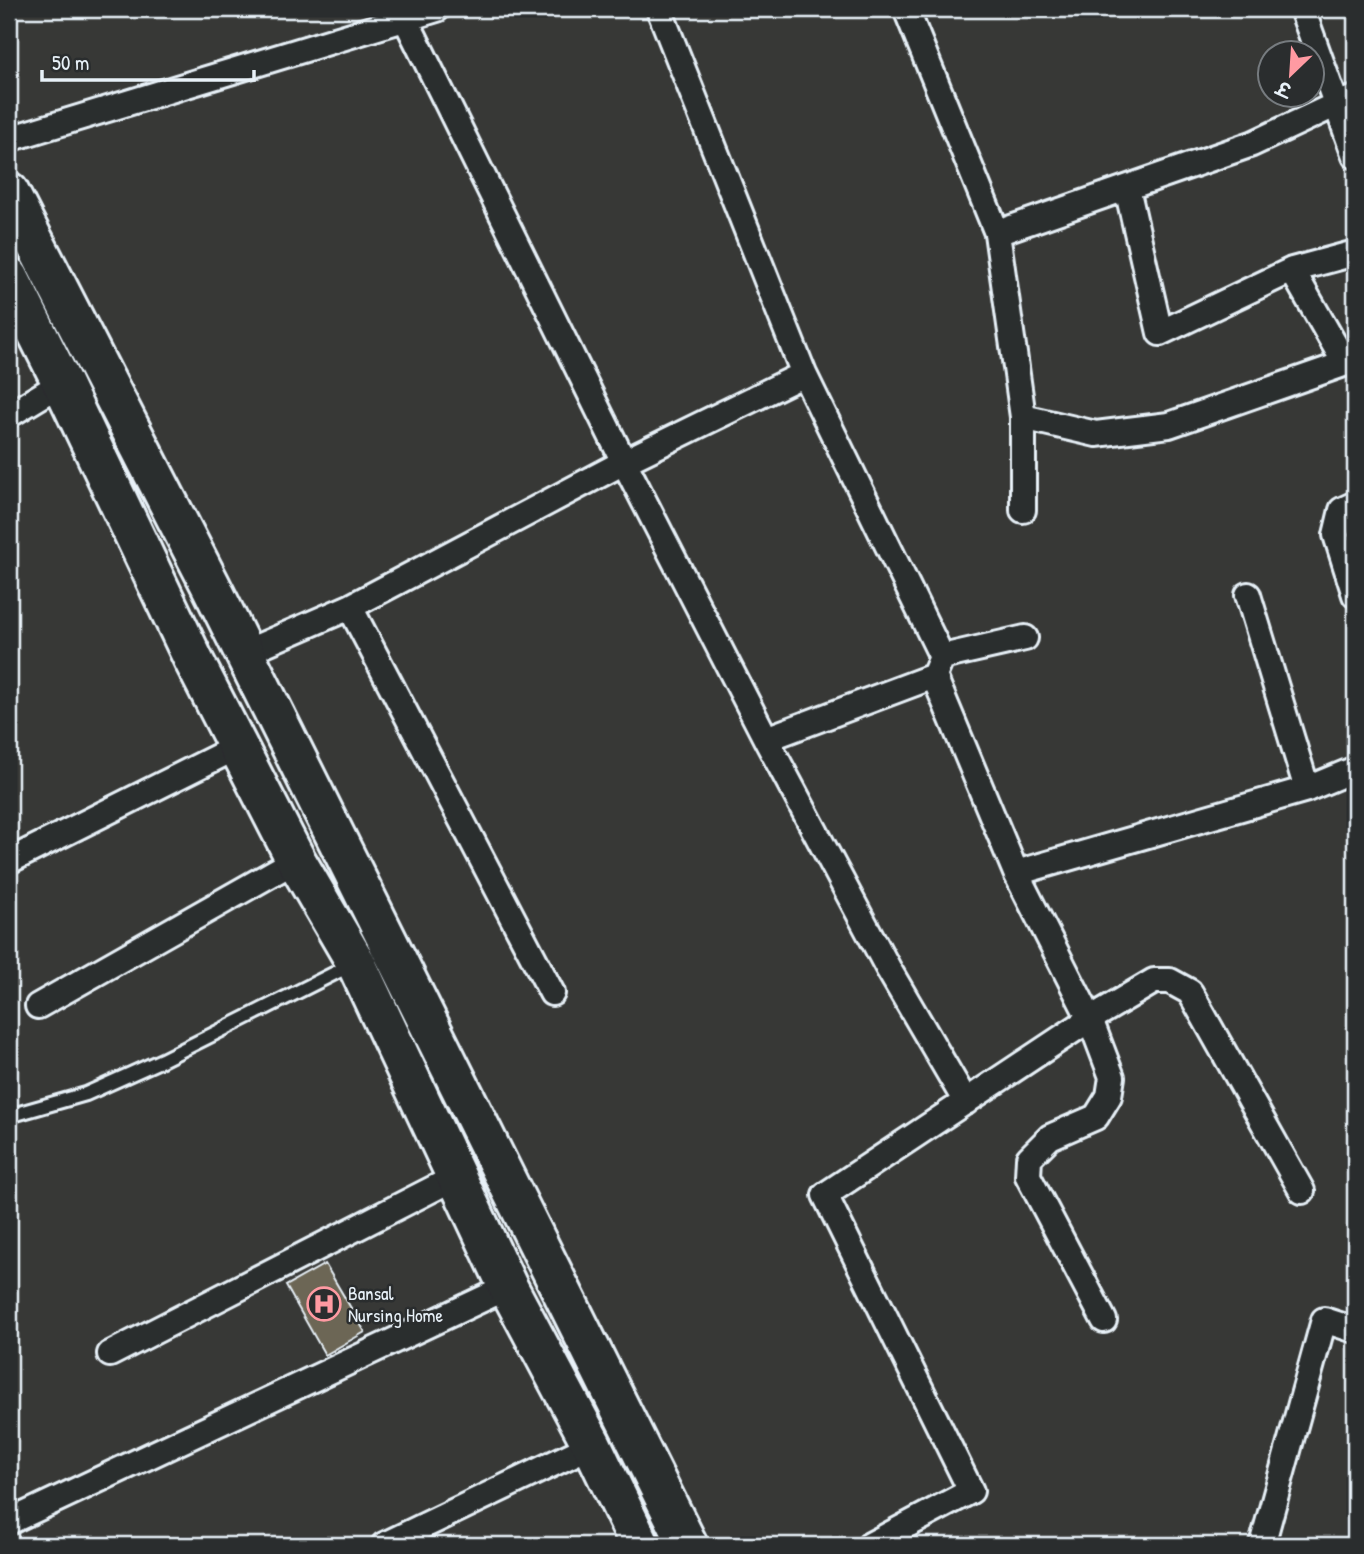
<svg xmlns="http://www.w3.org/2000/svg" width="1364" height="1554" viewBox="0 0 1364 1554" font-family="'Patrick Hand','Playpen Sans Deva',sans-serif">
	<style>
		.building { fill: #6c6655; stroke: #e8f1f8; stroke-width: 2 }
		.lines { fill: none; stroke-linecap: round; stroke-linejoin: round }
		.service-casing { stroke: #e8f1f8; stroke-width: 18 }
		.minor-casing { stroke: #e8f1f8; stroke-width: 30 }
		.primary-casing { stroke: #e8f1f8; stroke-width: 44 }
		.service { stroke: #2a2d2e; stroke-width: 12 }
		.minor { stroke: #2a2d2e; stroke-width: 24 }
		.primary { stroke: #2a2d2e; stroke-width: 38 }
		.labels { text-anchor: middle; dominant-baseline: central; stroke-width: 5; stroke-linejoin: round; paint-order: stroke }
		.poi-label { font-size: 19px; fill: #e8f1f8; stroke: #2a2d2e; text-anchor: start }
	</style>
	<rect width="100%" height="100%" fill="#373836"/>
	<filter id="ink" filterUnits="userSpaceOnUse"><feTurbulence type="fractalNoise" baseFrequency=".0143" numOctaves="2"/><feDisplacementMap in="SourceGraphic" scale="14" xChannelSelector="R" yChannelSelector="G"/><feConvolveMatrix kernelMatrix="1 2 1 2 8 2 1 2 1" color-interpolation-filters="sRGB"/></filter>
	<g filter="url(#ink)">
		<!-- building -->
		<path class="building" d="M325,1264l40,68 -40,23 -39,-69z"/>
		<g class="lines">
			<defs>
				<path id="service" d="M9,1116l77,-22 76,-34 191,-96"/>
				<path id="minor" d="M659,9l145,365 138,283 -8,19 82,197 291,-84 48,-20
					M906,9l91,224 255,-89 83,-39 20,-7
					M1302,9l53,147
					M406,20l218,442 142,277 168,-63
					M9,139l428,-130
					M1127,188l33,145 132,-63
					M997,233l26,184v93
					M1345,363l-53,-93 63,-17
					M9,415l53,-32
					M1023,417l73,17 73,-9 186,-65
					M1355,504l-13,6 -6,25 19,60
					M1248,595l59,194
					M350,607l202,386
					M244,653l106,-46 274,-145 180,-88
					M942,657l83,-19
					M766,739l123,231 77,132
					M9,861l230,-115
					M1016,873l74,146 22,58 -3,19 -13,21 -46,20 -21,21 -1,18 76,144
					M38,1006l258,-146
					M110,1354l346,-177
					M9,1522l499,-235
					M384,1545l208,-100
					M870,1545l101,-54 -146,-296 265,-176 64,-38h16l20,11 112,199
					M1262,1545l62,-225 31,10"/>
				<path id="primary" d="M9,192l201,392 478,961
					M9,277l53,106 132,278 102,199 60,103 152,324 84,158 48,100"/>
			</defs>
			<!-- service casing -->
			<use href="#service" class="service-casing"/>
			<!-- minor casing -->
			<use href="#minor" class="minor-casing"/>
			<!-- primary casing -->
			<use href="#primary" class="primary-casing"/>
			<!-- service -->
			<use href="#service" class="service"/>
			<!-- minor -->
			<use href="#minor" class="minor"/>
			<!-- primary -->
			<use href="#primary" class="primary"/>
		</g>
	</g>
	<!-- icons -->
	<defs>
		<symbol id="hospital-ring" viewBox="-11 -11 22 22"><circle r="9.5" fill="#2a2d2e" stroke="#ff9aa2" stroke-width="1.5"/><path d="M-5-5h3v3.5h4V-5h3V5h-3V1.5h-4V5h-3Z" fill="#ff9aa2"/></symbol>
	</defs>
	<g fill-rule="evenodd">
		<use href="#hospital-ring" x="305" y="1285" width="38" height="38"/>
	</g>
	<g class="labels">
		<!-- poi labels -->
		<g class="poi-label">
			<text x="348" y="1293">Bansal<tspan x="348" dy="22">Nursing Home</tspan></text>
		</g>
	</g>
	<!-- margin -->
	<rect width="1364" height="1554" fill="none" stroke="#2a2d2e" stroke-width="35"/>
	<rect x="18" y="18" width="1329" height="1519" fill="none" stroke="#e8f1f8" stroke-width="2.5" filter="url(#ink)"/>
	<!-- north arrow -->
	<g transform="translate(1291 74) rotate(205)"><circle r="33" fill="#2a2d2e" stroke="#767b7f" stroke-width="2"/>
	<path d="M0-5L12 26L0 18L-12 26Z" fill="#ff9aa2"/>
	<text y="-10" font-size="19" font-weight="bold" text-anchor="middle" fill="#e8f1f8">उ</text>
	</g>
	<!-- scale -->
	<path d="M42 70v10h212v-10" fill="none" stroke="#e8f1f8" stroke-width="3.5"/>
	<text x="52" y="70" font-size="21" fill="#e8f1f8" stroke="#2a2d2e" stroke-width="5" paint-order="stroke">50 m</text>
</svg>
